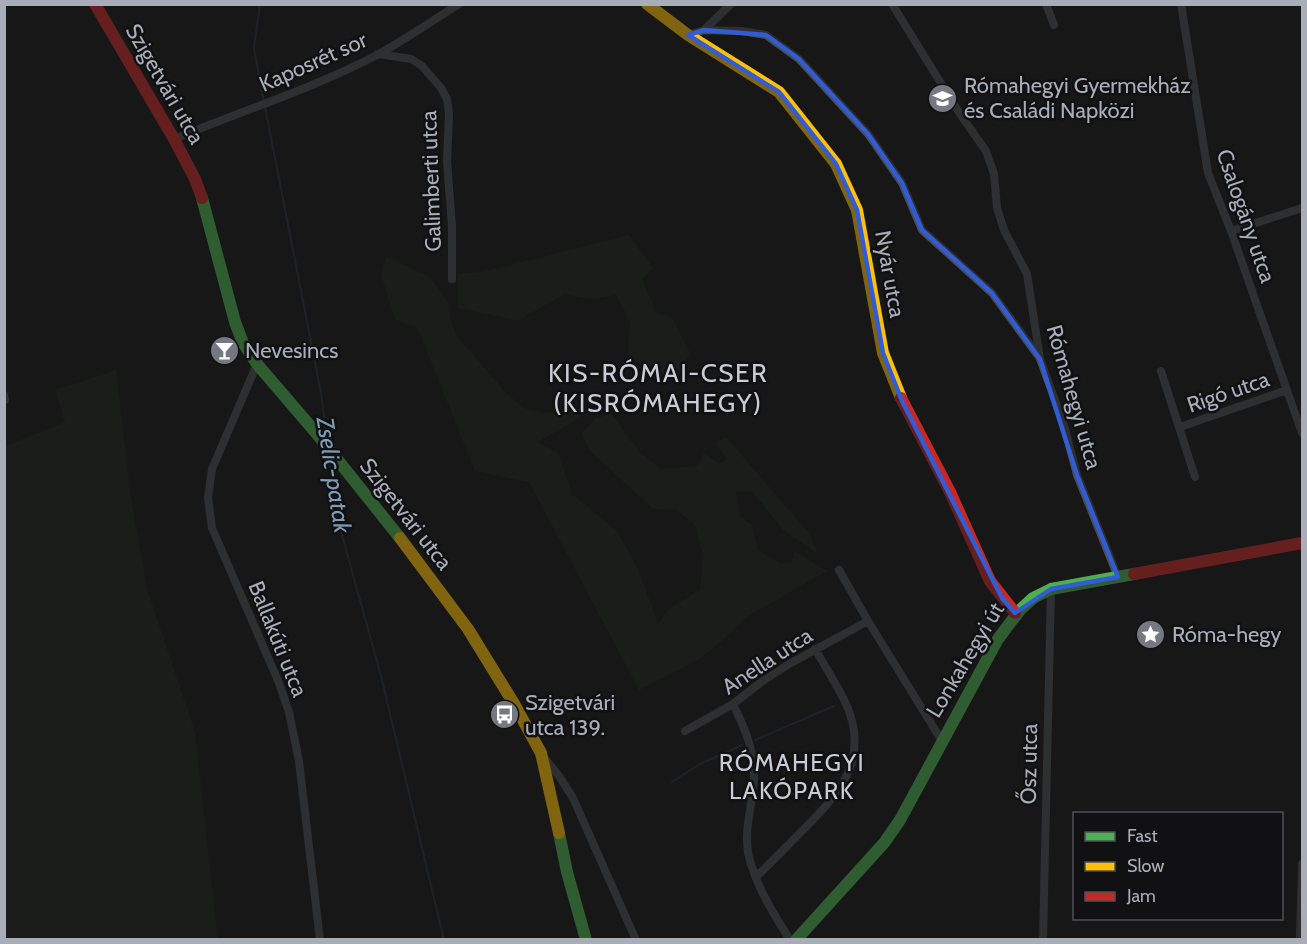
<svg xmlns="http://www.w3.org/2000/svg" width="1307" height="944" viewBox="0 0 1307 944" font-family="Cabin,sans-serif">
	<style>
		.green { fill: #1d241e }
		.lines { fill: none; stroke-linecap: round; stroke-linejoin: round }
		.stream { stroke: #2a3239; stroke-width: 2 }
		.street { stroke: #4b4c50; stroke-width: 8 }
		.fast { stroke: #4caf50; stroke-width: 12 }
		.slow { stroke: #ffc107; stroke-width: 12 }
		.jam { stroke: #c62828; stroke-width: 12 }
		.marked { fill: none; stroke: #325cd3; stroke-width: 4.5; stroke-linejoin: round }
		.labels { text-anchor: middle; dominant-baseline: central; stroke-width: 5; stroke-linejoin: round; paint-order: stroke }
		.street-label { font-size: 22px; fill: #a8adb8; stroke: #111113 }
		.poi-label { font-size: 22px; fill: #a8adb8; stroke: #111113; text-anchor: start }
		.water-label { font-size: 24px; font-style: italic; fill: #7f9bb3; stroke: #111113 }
		.neighbourhood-label { font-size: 24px; letter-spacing: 1.5px; fill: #c9ccd4; stroke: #111113 }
		.quarter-label { font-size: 26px; letter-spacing: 1.5px; fill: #c9ccd4; stroke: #111113 }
	</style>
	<rect width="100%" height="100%" fill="#171717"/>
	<!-- green -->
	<path class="green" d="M629,235l24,33 -11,11 15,35 14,2 19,37 -12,23 -21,3 -29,-25 2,-33 -14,-26 -27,4 -25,-5 -46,27 -60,-13v-34l24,-2z
		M386,257l44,20 19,26 1,15 7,18 50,58 17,14 21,5 53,-6 -60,35 20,11 14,41 45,37 20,36 21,56 12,-15 30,-18 3,-34 -8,-31 -18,-15 -24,-1 -64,-59 -7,-17 13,-14 16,-6 29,40 21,16 36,-3 7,-13 15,11 7,-5 -10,-16 10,-6 83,96 9,21 -35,-24 -31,-39 -16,1 4,24 12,9 6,25 22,13h12l3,-12 32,20 -79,45 -27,26 -22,17 -60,31 -110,-208 -54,-11 -57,-142 -23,-10 -14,-44z
		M116,370l15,127 16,92 48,143 23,207h-213v-493l60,-24 -10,-32z"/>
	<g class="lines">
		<!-- stream -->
		<path class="stream" d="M260,4l-6,44 10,54
			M265,107l56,286 6,45
			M329,458l5,48 47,170 63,264
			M755,740l79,-34
			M672,782l28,-18 42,-19"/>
		<!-- street -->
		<path class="street" d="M892,4l68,110 26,37 8,23 3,34 7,22 23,44 13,85 24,66 13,50 41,102
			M1046,4l8,21
			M1181,4l27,169 23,58 71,202
			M704,30l38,1 24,4 33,24 69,75 34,49 20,47 70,63 47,64
			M688,35l16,-5 27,-26
			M378,54l33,5 11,7 19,22 6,11 2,15 -2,47 5,65v53
			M174,139c67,-28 138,-50 203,-84 28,-15 55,-34 82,-51
			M1231,231l71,-23
			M257,364l-45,105 -4,29 4,30 67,155 10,29 10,49 21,179
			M1161,371l34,106
			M4,395l1,5
			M1180,427l107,-37
			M839,570l29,51 74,120
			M733,704c12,25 22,47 21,75 -1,24 -10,49 -6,73 6,31 25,61 42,88
			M685,731l48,-27 27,-21 29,-19 79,-43
			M543,756l16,20 14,22 63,142
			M756,877c16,-15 31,-31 46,-46 36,-36 68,-70 45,-125 -9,-20 -21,-38 -32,-57
			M1043,940l8,-351
			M1300,940l2,-76"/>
		<!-- fast -->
		<path class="fast" d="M202,198l33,124 8,21 14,21 60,70 83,104
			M559,833l8,39 19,68
			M796,940l88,-97 16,-23 98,-181 22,-29 13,-12 18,-9 83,-15"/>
		<!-- slow -->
		<path class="slow" d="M647,4l41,31 91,57 57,72 21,46 26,143 18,45
			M400,538l68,91 45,73 28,51 18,80"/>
		<!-- jam -->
		<path class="jam" d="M95,4l79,135 21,40 7,19
			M901,398l49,94 40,89 25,32
			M1134,574l168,-31"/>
	</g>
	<!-- marked area -->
	<path d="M0 0H1307V944H0ZM704,30l62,5 33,24 69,75 34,49 20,47 70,63 48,66 37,116 41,102 -67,12 -36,24 -13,-15 -100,-197 -19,-48 -26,-143 -21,-46 -57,-72 -91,-57z" fill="#171717" fill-opacity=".55" fill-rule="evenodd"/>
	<path class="marked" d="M704,30l62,5 33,24 69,75 34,49 20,47 70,63 48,66 37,116 41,102 -67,12 -36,24 -13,-15 -100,-197 -19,-48 -26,-143 -21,-46 -57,-72 -91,-57z"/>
	<!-- icons -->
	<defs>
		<symbol id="school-disc" viewBox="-11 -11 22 22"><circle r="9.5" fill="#757880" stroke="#111113"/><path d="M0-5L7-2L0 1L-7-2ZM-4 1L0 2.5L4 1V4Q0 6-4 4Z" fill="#fff"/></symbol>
		<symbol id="bar-disc" viewBox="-11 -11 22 22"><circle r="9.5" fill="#757880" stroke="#111113"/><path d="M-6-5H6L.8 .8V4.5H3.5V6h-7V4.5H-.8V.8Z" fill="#fff"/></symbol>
		<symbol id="sight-disc" viewBox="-11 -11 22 22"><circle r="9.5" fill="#757880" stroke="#111113"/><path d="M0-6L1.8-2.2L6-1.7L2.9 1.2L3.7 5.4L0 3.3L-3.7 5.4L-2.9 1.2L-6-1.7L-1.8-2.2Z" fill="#fff"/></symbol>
		<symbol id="bus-disc" viewBox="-11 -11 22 22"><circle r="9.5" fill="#757880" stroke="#111113"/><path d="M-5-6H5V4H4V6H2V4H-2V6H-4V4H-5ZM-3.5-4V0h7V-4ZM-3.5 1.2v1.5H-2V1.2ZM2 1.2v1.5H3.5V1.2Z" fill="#fff"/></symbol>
	</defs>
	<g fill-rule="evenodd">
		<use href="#school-disc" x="926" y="82" width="33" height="33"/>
		<use href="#bar-disc" x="208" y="334" width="33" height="33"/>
		<use href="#sight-disc" x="1134" y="618" width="33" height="33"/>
		<use href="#bus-disc" x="488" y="698" width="33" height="33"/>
	</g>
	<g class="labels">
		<!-- street labels -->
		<g class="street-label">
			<text transform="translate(313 62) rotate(-24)">Kaposrét sor</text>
			<text transform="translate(165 84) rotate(60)">Szigetvári utca</text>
			<text transform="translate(431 181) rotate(-92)">Galimberti utca</text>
			<text transform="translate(1246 216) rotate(71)">Csalogány utca</text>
			<text transform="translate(890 274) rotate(80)">Nyár utca</text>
			<text transform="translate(1228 392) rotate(-19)">Rigó utca</text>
			<text transform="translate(1074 397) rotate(74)">Rómahegyi utca</text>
			<text transform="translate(406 514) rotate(52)">Szigetvári utca</text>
			<text transform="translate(278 639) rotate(68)">Ballakúti utca</text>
			<text transform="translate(965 660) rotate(-59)">Lonkahegyi út</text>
			<text transform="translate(767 661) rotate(-33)">Anella utca</text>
			<text transform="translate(1029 764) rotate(-89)">Ősz utca</text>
		</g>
		<!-- poi labels -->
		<g class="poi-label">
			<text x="964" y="85">Rómahegyi Gyermekház<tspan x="964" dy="25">és Családi Napközi</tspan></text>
			<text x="245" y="350">Nevesincs</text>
			<text x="1172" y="634">Róma-hegy</text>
			<text x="525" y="702">Szigetvári<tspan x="525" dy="25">utca 139.</tspan></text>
		</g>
		<!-- water labels -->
		<g class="water-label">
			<text transform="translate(334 475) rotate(81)">Zselic-patak</text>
		</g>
		<!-- neighbourhood labels -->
		<g class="neighbourhood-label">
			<text x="792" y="762">RÓMAHEGYI<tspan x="792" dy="28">LAKÓPARK</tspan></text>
		</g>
		<!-- quarter labels -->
		<g class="quarter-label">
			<text x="658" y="373">KIS-RÓMAI-CSER<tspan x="658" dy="30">(KISRÓMAHEGY)</tspan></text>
		</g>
	</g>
	<!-- border -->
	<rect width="1307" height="944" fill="none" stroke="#a8adb8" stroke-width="12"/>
	<!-- legend -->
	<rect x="1073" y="812" width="210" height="108" fill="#111113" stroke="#4d4f55" stroke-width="1.5"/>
	<rect x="1085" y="832" width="30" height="9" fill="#4caf50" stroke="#4d4f55" stroke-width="1.5"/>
	<text x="1127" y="842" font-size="18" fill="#a8adb8">Fast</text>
	<rect x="1085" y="862" width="30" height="9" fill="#ffc107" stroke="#4d4f55" stroke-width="1.5"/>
	<text x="1127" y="872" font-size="18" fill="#a8adb8">Slow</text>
	<rect x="1085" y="892" width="30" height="9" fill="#c62828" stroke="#4d4f55" stroke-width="1.5"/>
	<text x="1127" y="902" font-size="18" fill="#a8adb8">Jam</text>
</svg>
